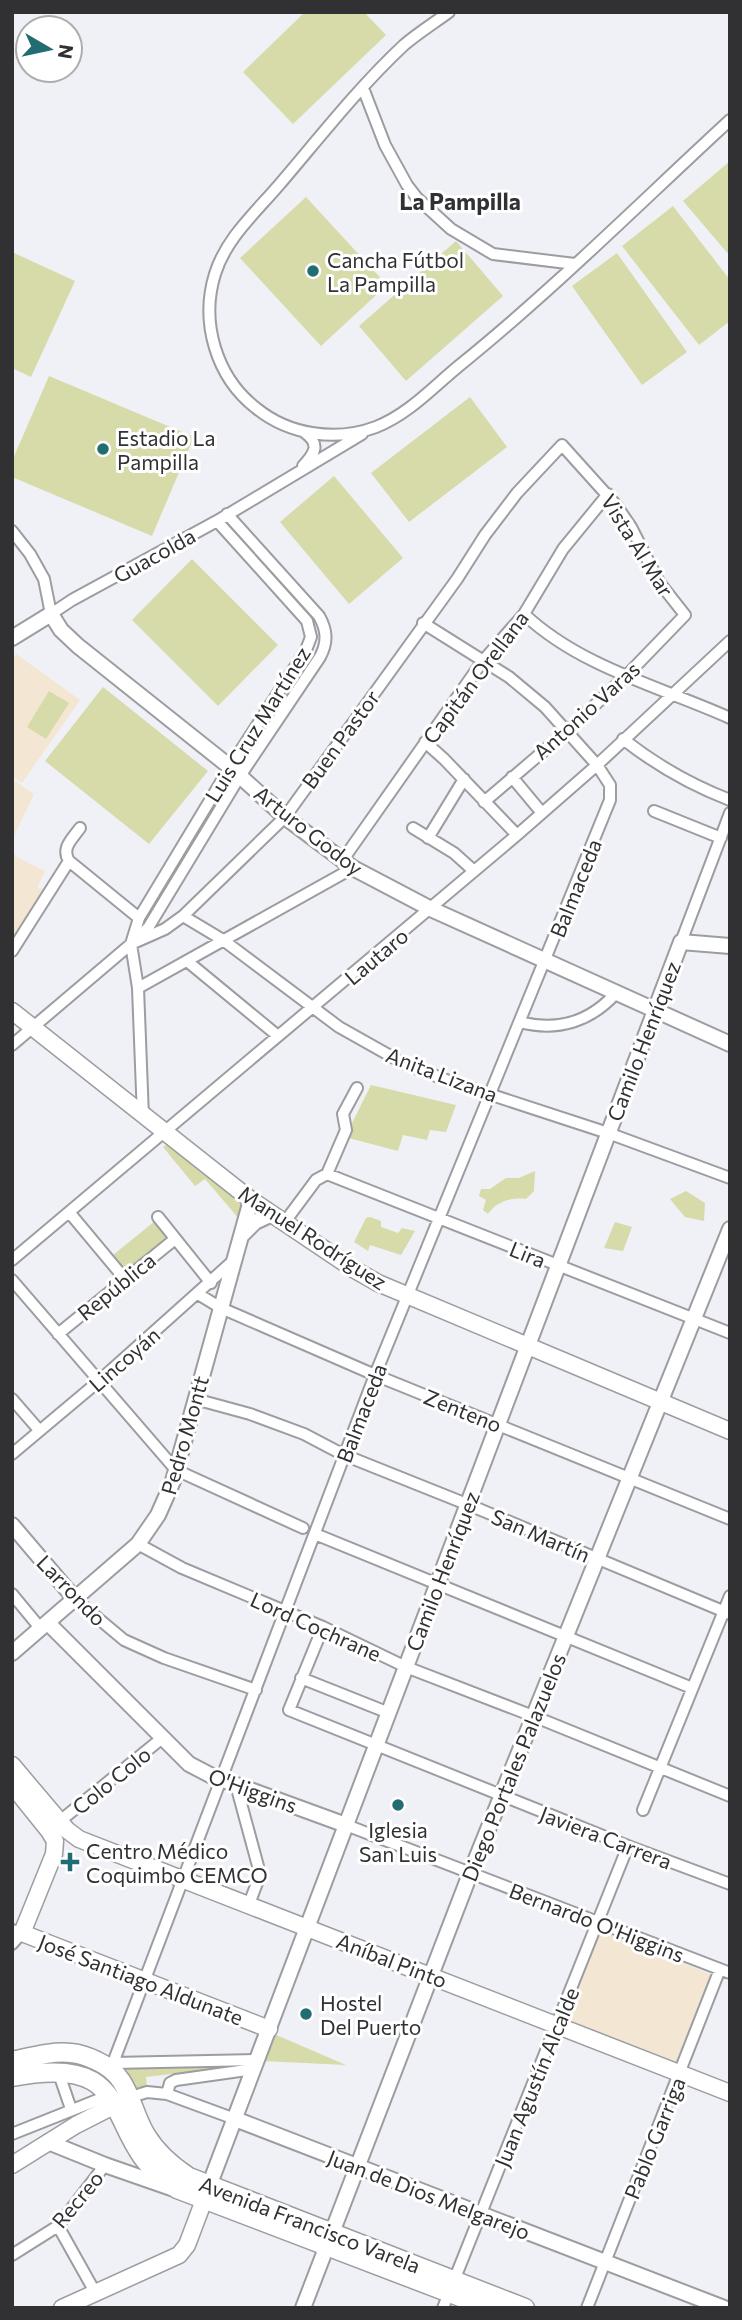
<svg xmlns="http://www.w3.org/2000/svg" width="742" height="2320" viewBox="0 0 742 2320" font-family="Commissioner,sans-serif">
	<style>
		.education { fill: #f3e6d2 }
		.green { fill: #d6dba9 }
		.lines { fill: none; stroke-linecap: round; stroke-linejoin: round }
		.minor-casing { stroke: #9b9da1; stroke-width: 14 }
		.tertiary-casing { stroke: #9b9da1; stroke-width: 18 }
		.secondary-casing { stroke: #9b9da1; stroke-width: 19 }
		.primary-casing { stroke: #9b9da1; stroke-width: 21 }
		.minor { stroke: #fff; stroke-width: 10 }
		.tertiary { stroke: #fff; stroke-width: 14 }
		.secondary { stroke: #fff; stroke-width: 16 }
		.primary { stroke: #fff; stroke-width: 18 }
		.poi-dot { fill: #216d72; stroke: #fff; stroke-width: 2.5 }
		.labels { text-anchor: middle; dominant-baseline: central; stroke-width: 6; stroke-linejoin: round; paint-order: stroke }
		.poi-label { font-size: 21px; fill: #313133; stroke: #fff; text-anchor: start }
		.street-label { font-size: 21px; fill: #313133; stroke: #fff }
		.neighbourhood-label { font-size: 23px; font-weight: bold; fill: #313133; stroke: #fff }
	</style>
	<rect width="100%" height="100%" fill="#f0f1f6"/>
	<!-- education -->
	<path class="education" d="M16,654l64,46 -58,83 -10,-7v-117z
		M12,779l22,15 -22,46z
		M12,851l5,6 28,14 -8,17 9,1 -34,50z
		M599,1930l114,45 -34,93 -107,-45 1,-5 -8,-3z"/>
	<!-- green -->
	<path class="green" d="M305,12h59l22,23 -93,89 -50,-52z
		M730,161v95l-47,-55z
		M306,197l81,88 -66,61 -81,-88z
		M673,206l57,74v41l-31,24 -77,-99z
		M456,241l47,55 -97,85 -47,-55z
		M12,252l63,29 -44,96 -19,-9z
		M617,253l70,99 -45,33 -70,-99z
		M49,376l145,61 -42,99 -140,-59v-16z
		M470,397l37,50 -98,75 -38,-49z
		M334,476l69,82 -54,46 -69,-82z
		M192,559l86,86 -60,61 -86,-86z
		M103,687l105,84 -59,73 -104,-83z
		M49,691l20,12 -23,36 -19,-12z
		M371,1085l85,20 -10,27 -16,-2 -3,10 -24,-5 -5,16 -53,-14z
		M168,1144l74,59 -2,17 -35,-41 -10,7 -32,-39z
		M535,1171l-1,20 -8,8c-15,-2 -30,3 -38,15l-5,-4 3,-10 -7,-4 2,-7h9l16,-11h13z
		M686,1191l19,12 -1,18 -19,-4 -15,-18z
		M370,1217l11,4v6l17,6 4,-5 13,3 -14,24 -31,-10 -2,6 -14,-9 12,-24z
		M155,1221l13,16 -42,34 -13,-16z
		M615,1222l17,5 -9,24 -19,-3z
		M274,2034l72,31 -83,-4z
		M240,2064l-1,2 -93,11 1,10 -10,3 -16,-22z"/>
	<g class="lines">
		<defs>
			<path id="minor" d="M449,12c-15,11 -31,21 -45,33 -46,43 -84,92 -125,140 -23,27 -53,53 -64,89 -15,48 1,103 41,134 33,27 80,34 120,19 33,-13 57,-40 84,-62 94,-76 181,-163 270,-245
				M363,88l22,57 22,40 10,13 34,31 42,25 82,10
				M303,466c12,-13 18,-22 1,-34
				M12,531l18,23 14,25 7,35 21,-14 145,-79 145,-87
				M524,614c56,53 137,73 206,104
				M623,739c33,26 68,46 107,61
				M425,742l19,17 73,76
				M512,777l30,36
				M654,811l67,27
				M80,828c-8,11 -19,20 -11,33l70,57
				M413,828l41,25 20,18
				M428,838l36,-59
				M342,861l140,-199 42,-48 39,-65 45,-55
				M183,916l40,24 116,87 64,36 43,17 162,53 122,45
				M135,940l13,-12 92,-152 80,-119c8,-15 7,-27 -1,-41l-92,-102
				M681,942l49,-129
				M12,951l57,-90
				M187,961l91,75
				M138,988l215,-120
				M520,1022c38,10 71,-1 96,-29
				M12,1045l119,-101 34,-15 18,-13 102,-99 172,-238 28,-44 32,-42 45,-48 54,60 15,22 28,55 26,33 -58,60 -60,56 -83,71
				M143,1117l-5,-129 -7,-44 8,-26 91,-151 76,-117 5,-13 -4,-16 -90,-100
				M327,1174l19,-44 -3,-16 14,-26
				M69,1212l55,66
				M158,1217l53,66
				M284,1223l32,-43 11,-6 403,159
				M12,1260l505,-425 80,-70 133,-124
				M12,1280l164,190 127,58
				M198,1294l23,14 154,67 355,144
				M58,1334l117,-95
				M12,1399l27,31
				M195,1399l55,15 54,20 40,21 130,52 256,107
				M12,1454l87,-73 134,-120
				M315,1534l377,154
				M138,1544l44,24 141,59 83,40 127,49 197,80
				M12,1594l29,35
				M75,1599l49,41 40,18 92,32
				M323,1627l-34,83 339,136 102,38
				M301,1678l88,35
				M236,1785l22,81 -1,17 -8,21
				M643,1810l87,-214
				M60,1821l101,-82
				M346,1825l384,148
				M12,1930l10,3 -10,11
				M113,2063l144,-3
				M109,2066l4,-3 262,-688 235,-575v-15l-13,-20 -52,-58 -36,-30 -86,-54
				M58,2071l13,38
				M167,2094l3,-11 6,-3 78,-11
				M131,2097l16,-5 20,2 68,25
				M12,2134l98,-39
				M58,2226l37,66
				M12,2255l46,-29 47,-61
				M443,2308l185,-462
				M587,2308l133,-339"/>
			<path id="tertiary" d="M12,638l39,-24 10,16 17,16 152,121 55,50 68,51 78,41 299,135
				M241,1236l14,-14 17,-8
				M12,1525l63,74
				M48,1623l141,141 23,12 134,49
				M12,1653l126,-109 20,-29 15,-34 78,-281
				M235,2119l489,189
				M48,2142l57,23 66,23
				M206,2194l475,-1252 49,4
				M303,2308l167,-434 260,-645"/>
			<path id="secondary" d="M12,1011l239,189 104,70 23,13 352,148
				M12,1765l55,65 12,9 651,254
				M12,1785l37,46 6,10 -1,13 -32,79 247,96
				M12,2165l64,-40 49,-25
				M62,2308l117,-53 8,-10 17,-45"/>
			<path id="primary" d="M12,2061c19,-4 40,-10 59,-8 10,1 18,4 26,8 34,15 32,46 49,74 11,18 26,31 43,42l336,131
				M12,2077c134,-26 84,63 165,112l312,119"/>
		</defs>
		<!-- minor casing -->
		<use href="#minor" class="minor-casing"/>
		<!-- tertiary casing -->
		<use href="#tertiary" class="tertiary-casing"/>
		<!-- secondary casing -->
		<use href="#secondary" class="secondary-casing"/>
		<!-- primary casing -->
		<use href="#primary" class="primary-casing"/>
		<!-- minor -->
		<use href="#minor" class="minor"/>
		<!-- tertiary -->
		<use href="#tertiary" class="tertiary"/>
		<!-- secondary -->
		<use href="#secondary" class="secondary"/>
		<!-- primary -->
		<use href="#primary" class="primary"/>
	</g>
	<!-- markers -->
	<g class="poi-dot">
		<circle cx="313" cy="271" r="7"/>
		<circle cx="103" cy="449" r="7"/>
		<circle cx="398" cy="1805" r="7"/>
		<path d="M66.5 1851.5h7v7h7v7h-7v7h-7v-7h-7v-7h7z"/>
		<circle cx="306" cy="2014" r="7"/>
	</g>
	<g class="labels">
		<!-- poi labels -->
		<g class="poi-label">
			<text x="327" y="259">Cancha Fútbol<tspan x="327" dy="24">La Pampilla</tspan></text>
			<text x="117" y="437">Estadio La<tspan x="117" dy="24">Pampilla</tspan></text>
			<text x="398" y="1829" text-anchor="middle">Iglesia<tspan x="398" dy="24">San Luis</tspan></text>
			<text x="86" y="1850">Centro Médico<tspan x="86" dy="24">Coquimbo CEMCO</tspan></text>
			<text x="320" y="2002">Hostel<tspan x="320" dy="24">Del Puerto</tspan></text>
		</g>
		<!-- street labels -->
		<g class="street-label">
			<text transform="translate(638 545) rotate(58)">Vista Al Mar</text>
			<text transform="translate(154 555) rotate(-29)">Guacolda</text>
			<text transform="translate(475 677) rotate(-53)">Capitán Orellana</text>
			<text transform="translate(586 710) rotate(-42)">Antonio Varas</text>
			<text transform="translate(257 724) rotate(-58)">Luis Cruz Martínez</text>
			<text transform="translate(340 739) rotate(-54)">Buen Pastor</text>
			<text transform="translate(309 830) rotate(38)">Arturo Godoy</text>
			<text transform="translate(575 888) rotate(-68)">Balmaceda</text>
			<text transform="translate(376 956) rotate(-40)">Lautaro</text>
			<text transform="translate(643 1041) rotate(-69)">Camilo Henríquez</text>
			<text transform="translate(442 1074) rotate(21)">Anita Lizana</text>
			<text transform="translate(313 1237) rotate(33)">Manuel Rodríguez</text>
			<text transform="translate(528 1254) rotate(22)">Lira</text>
			<text transform="translate(116 1286) rotate(-39)">República</text>
			<text transform="translate(124 1359) rotate(-41)">Lincoyán</text>
			<text transform="translate(463 1410) rotate(22)">Zenteno</text>
			<text transform="translate(361 1413) rotate(-69)">Balmaceda</text>
			<text transform="translate(184 1435) rotate(-74)">Pedro Montt</text>
			<text transform="translate(541 1535) rotate(23)">San Martín</text>
			<text transform="translate(442 1571) rotate(-69)">Camilo Henríquez</text>
			<text transform="translate(72 1590) rotate(46)">Larrondo</text>
			<text transform="translate(316 1626) rotate(24)">Lord Cochrane</text>
			<text transform="translate(513 1767) rotate(-68)">Diego Portales Palazuelos</text>
			<text transform="translate(111 1780) rotate(-39)">Colo Colo</text>
			<text transform="translate(253 1790) rotate(20)">O'Higgins</text>
			<text transform="translate(606 1837) rotate(21)">Javiera Carrera</text>
			<text transform="translate(597 1922) rotate(21)">Bernardo O'Higgins</text>
			<text transform="translate(392 1960) rotate(21)">Aníbal Pinto</text>
			<text transform="translate(141 1979) rotate(21)">José Santiago Aldunate</text>
			<text transform="translate(536 2077) rotate(-68)">Juan Agustín Alcalde</text>
			<text transform="translate(654 2138) rotate(-68)">Pablo Garriga</text>
			<text transform="translate(429 2194) rotate(21)">Juan de Dios Melgarejo</text>
			<text transform="translate(77 2199) rotate(-50)">Recreo</text>
			<text transform="translate(310 2224) rotate(21)">Avenida Francisco Varela</text>
		</g>
		<!-- neighbourhood labels -->
		<g class="neighbourhood-label">
			<text x="460" y="201">La Pampilla</text>
		</g>
	</g>
	<!-- border -->
	<rect width="742" height="2320" fill="none" stroke="#313133" stroke-width="28"/>
	<!-- north arrow -->
	<g transform="translate(49 49) rotate(99)"><circle r="33" fill="#ffffff" stroke="#adadad" stroke-width="2"/>
	<path d="M0-5L12 26L0 18L-12 26Z" fill="#216d72"/>
	<text y="-10" font-size="19" font-weight="bold" text-anchor="middle" fill="#313133">N</text>
	</g>
</svg>
